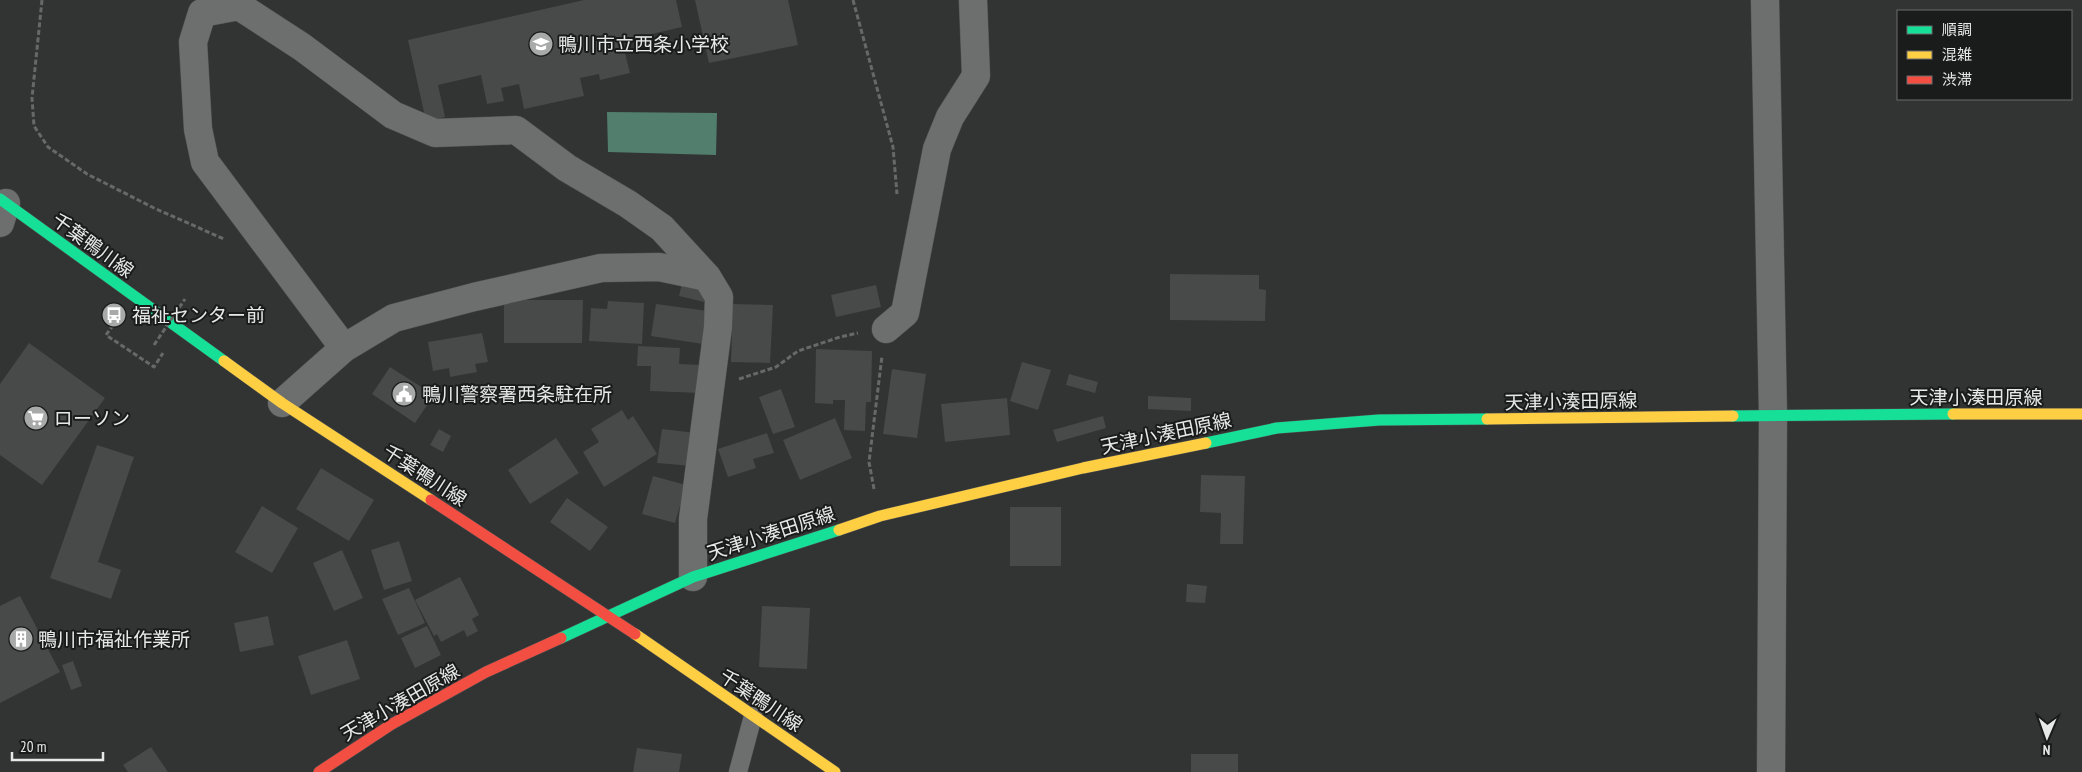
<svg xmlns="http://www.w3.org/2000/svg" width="2082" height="772" viewBox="0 0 2082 772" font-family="'PT Sans Narrow','Noto Sans JP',sans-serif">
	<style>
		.water { fill: #517e6d }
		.building { fill: #484949 }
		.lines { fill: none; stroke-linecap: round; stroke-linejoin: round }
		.lane-casing { stroke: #505151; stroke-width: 19 }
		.street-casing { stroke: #505151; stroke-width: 29 }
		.fast-casing { stroke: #505151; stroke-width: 12 }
		.slow-casing { stroke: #505151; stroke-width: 12 }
		.jam-casing { stroke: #505151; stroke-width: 12 }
		.path { stroke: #676968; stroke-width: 3; stroke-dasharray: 5 2.5; stroke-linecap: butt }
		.lane { stroke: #6d6e6e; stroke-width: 18 }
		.street { stroke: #6d6e6e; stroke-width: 28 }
		.fast { stroke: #16e098; stroke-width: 11 }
		.slow { stroke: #ffcf43; stroke-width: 11 }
		.jam { stroke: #f24e42; stroke-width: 11 }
		.path-bridge { stroke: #676968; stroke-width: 3; stroke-dasharray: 5 2.5; stroke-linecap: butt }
		.labels { text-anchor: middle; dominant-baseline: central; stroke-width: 4; stroke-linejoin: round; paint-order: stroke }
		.poi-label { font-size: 19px; fill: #e7e9e8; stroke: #1a1b1b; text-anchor: start }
		.street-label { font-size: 19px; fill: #e7e9e8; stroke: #1a1b1b }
	</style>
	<rect width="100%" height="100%" fill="#323333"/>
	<!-- water -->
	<path class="water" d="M607,112l110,1 -1,42 -108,-3z"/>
	<!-- building -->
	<path class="building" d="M584,0h92l6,27 -60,14 8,32 -30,7 -1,-6 -19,4 4,18 -60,13 -5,-25 -18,4 3,13 -17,3 -6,-29 -43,10 7,32 -19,4 -18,-81z
		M695,0h93l10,45 -89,18z
		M1170,274l89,1v14l7,1 -1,31 -95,-1z
		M682,283l25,5 -3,14 -25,-6z
		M876,285l5,22 -45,10 -5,-22z
		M504,300h79l-1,43h-78z
		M608,301l36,2 -2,41 -53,-3 2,-33 16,1z
		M656,304l52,7 -5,33 -52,-8z
		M733,304l40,1 -3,58 -39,-1z
		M482,333l6,29 -13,2 2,8 -27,5 -1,-9 -16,3 -5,-29z
		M29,343l76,55 -63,87 -42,-30v-71z
		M638,346l42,2 -1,16 22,1 -1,28 -50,-2 1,-25h-14z
		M816,349l56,2 -1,51h-5l-1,29 -21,-1 1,-30h-12v4l-18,-1z
		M1022,362l29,8 -13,40 -28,-9z
		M390,367l44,28 -19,28 -43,-29z
		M892,369l34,5 -9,64 -34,-4z
		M1069,374l29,8 -3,11 -29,-8z
		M781,389l14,38 -22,7 -14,-37z
		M1148,396l43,2v13l-43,-2z
		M1007,398l3,37 -65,7 -4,-38z
		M622,410l6,10 5,-4 24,38 -53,33 -21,-35 16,-10 -8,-13z
		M1103,416l3,12 -49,14 -4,-12z
		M835,418l17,40 -52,22 -17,-40z
		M439,429l12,7 -8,16 -13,-7z
		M662,429l34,4 -4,33 -35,-3z
		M767,433l7,20 -21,6 3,9 -28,9 -10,-28z
		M556,438l23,35 -49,31 -22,-34z
		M97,445l37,12 -36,105 23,8 -10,29 -61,-21z
		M321,468l53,32 -25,41 -53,-32z
		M1201,475l44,1 -2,68h-23l1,-31 -21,-1z
		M653,476l33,9 -11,38 -33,-9z
		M567,498l41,29 -18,24 -40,-29z
		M262,506l36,22 -26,45 -37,-21z
		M1010,507h51v59h-51z
		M399,541l13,40 -28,9 -13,-40z
		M342,550l21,48 -29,13 -21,-48z
		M460,577l19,38 -7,4 6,12 -11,6 -3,-7 -23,12 -4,-8 -3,2 -19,-36z
		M1187,584l20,2 -2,17 -19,-1z
		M409,588l16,35 -27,12 -16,-36z
		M20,596l40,76 -60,31v-97z
		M762,606l48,2 -3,61 -48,-2z
		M268,616l6,29 -34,7 -6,-29z
		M427,626l14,29 -26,13 -14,-30z
		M347,640l13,39 -49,16 -13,-39z
		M73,661l9,25 -11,4 -9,-25z
		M151,747l17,25h-40l-5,-7z
		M637,748l45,6 -3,18h-46z
		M1191,754h47v18h-47z"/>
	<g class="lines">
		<defs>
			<path id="lane" d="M738,772l15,-56"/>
			<path id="street" d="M1765,0l8,415 -2,357
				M0,223l6,-20
				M886,329l19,-16 32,-164 13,-32 26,-41 -3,-76
				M344,348l-139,-186 -7,-33 -5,-87 9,-29 37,-7 63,41 91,68 42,18 81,-3 51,38 61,36 34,24 45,49 12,20 -1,30 -25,192v58
				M282,403l62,-55 50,-30 80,-21 127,-29 58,-1 48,10"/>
			<path id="fast" d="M0,199l224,162
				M1733,416l220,-2
				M1206,443l71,-15 102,-8 108,-1
				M561,638l132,-61 146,-47"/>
			<path id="slow" d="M224,361l58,42 149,97
				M1953,414h129
				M1487,419l246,-3
				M839,530l41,-14 203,-48 123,-25
				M635,634l200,138"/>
			<path id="jam" d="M431,500l204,134
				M319,772l73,-48 94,-52 75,-34"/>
		</defs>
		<!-- lane casing -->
		<use href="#lane" class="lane-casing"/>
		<!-- street casing -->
		<use href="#street" class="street-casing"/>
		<!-- fast casing -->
		<use href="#fast" class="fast-casing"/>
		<!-- slow casing -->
		<use href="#slow" class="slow-casing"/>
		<!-- jam casing -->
		<use href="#jam" class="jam-casing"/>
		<!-- path -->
		<path class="path" d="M42,0l-10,98 2,28 14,21 39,27 67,34 70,31
			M853,0l40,147 4,47
			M118,321l-1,-1 -11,15 48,32 9,-14
			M739,379l37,-12 22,-16 42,-14 18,-4
			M874,489l-5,-27 13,-106"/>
		<!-- lane -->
		<use href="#lane" class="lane"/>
		<!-- street -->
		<use href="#street" class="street"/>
		<!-- fast -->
		<use href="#fast" class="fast"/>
		<!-- slow -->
		<use href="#slow" class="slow"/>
		<!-- jam -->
		<use href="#jam" class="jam"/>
		<!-- path-bridge -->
		<path class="path-bridge" d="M154,345l31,-46"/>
	</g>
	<!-- icons -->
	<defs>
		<symbol id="school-disc" viewBox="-11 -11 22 22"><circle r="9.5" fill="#a8a9a9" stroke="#1a1b1b"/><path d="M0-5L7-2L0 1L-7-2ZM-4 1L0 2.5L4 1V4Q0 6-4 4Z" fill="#fff"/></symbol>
		<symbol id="bus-disc" viewBox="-11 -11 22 22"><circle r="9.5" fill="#a8a9a9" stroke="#1a1b1b"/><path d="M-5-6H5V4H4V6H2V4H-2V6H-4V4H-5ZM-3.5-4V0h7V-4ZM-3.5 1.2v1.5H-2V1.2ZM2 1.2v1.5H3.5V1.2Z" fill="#fff"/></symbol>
		<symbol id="civic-disc" viewBox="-11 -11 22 22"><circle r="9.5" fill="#a8a9a9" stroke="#1a1b1b"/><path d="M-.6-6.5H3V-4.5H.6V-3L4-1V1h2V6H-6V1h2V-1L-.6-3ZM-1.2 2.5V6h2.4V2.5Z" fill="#fff"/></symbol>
		<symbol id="supermarket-disc" viewBox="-11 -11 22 22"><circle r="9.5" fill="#a8a9a9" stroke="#1a1b1b"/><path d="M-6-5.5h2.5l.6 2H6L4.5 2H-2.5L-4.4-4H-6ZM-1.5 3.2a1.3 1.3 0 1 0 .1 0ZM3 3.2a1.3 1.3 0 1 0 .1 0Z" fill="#fff"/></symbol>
		<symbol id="building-disc" viewBox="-11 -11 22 22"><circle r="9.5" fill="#a8a9a9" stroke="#1a1b1b"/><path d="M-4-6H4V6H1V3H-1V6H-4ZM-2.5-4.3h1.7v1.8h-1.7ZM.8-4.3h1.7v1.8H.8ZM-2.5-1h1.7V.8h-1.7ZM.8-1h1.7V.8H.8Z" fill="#fff"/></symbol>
	</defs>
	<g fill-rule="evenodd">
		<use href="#school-disc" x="527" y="30" width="28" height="28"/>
		<use href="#bus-disc" x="100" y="301" width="28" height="28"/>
		<use href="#civic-disc" x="390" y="380" width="28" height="28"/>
		<use href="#supermarket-disc" x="22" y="404" width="28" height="28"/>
		<use href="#building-disc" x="7" y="625" width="28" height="28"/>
	</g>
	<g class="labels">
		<!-- poi labels -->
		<g class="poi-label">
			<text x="558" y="44">鴨川市立西条小学校</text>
			<text x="132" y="315">福祉センター前</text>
			<text x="422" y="394">鴨川警察署西条駐在所</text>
			<text x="54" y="418">ローソン</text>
			<text x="38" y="639">鴨川市福祉作業所</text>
		</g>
		<!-- street labels -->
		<g class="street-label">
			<text transform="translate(93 245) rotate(36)">千葉鴨川線</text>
			<text x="1976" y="397">天津小湊田原線</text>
			<text transform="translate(1571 401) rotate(-1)">天津小湊田原線</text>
			<text transform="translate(1166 433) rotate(-12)">天津小湊田原線</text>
			<text transform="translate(425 475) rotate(33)">千葉鴨川線</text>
			<text transform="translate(771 533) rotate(-18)">天津小湊田原線</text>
			<text transform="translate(761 700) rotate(34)">千葉鴨川線</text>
			<text transform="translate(400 702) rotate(-30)">天津小湊田原線</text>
		</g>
	</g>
	<!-- legend -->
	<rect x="1897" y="10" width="175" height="90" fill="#1a1b1b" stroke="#6c6d6d"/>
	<rect x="1907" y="26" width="25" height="8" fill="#16e098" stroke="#6c6d6d"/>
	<text x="1942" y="35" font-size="15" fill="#e7e9e8">順調</text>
	<rect x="1907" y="51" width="25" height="8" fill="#ffcf43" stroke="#6c6d6d"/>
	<text x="1942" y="60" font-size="15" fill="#e7e9e8">混雑</text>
	<rect x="1907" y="76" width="25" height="8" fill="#f24e42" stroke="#6c6d6d"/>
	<text x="1942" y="85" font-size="15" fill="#e7e9e8">渋滞</text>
	<!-- north arrow -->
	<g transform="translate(2047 737) rotate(182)" stroke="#1a1b1b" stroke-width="4" paint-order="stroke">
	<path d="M0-4L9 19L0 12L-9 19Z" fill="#e7e9e8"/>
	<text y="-8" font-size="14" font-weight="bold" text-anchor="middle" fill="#e7e9e8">N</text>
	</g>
	<!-- scale -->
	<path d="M12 752v8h91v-8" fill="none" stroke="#e7e9e8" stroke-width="2.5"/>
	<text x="20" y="752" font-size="15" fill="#e7e9e8" stroke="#1a1b1b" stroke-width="4" paint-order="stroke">20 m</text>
</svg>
